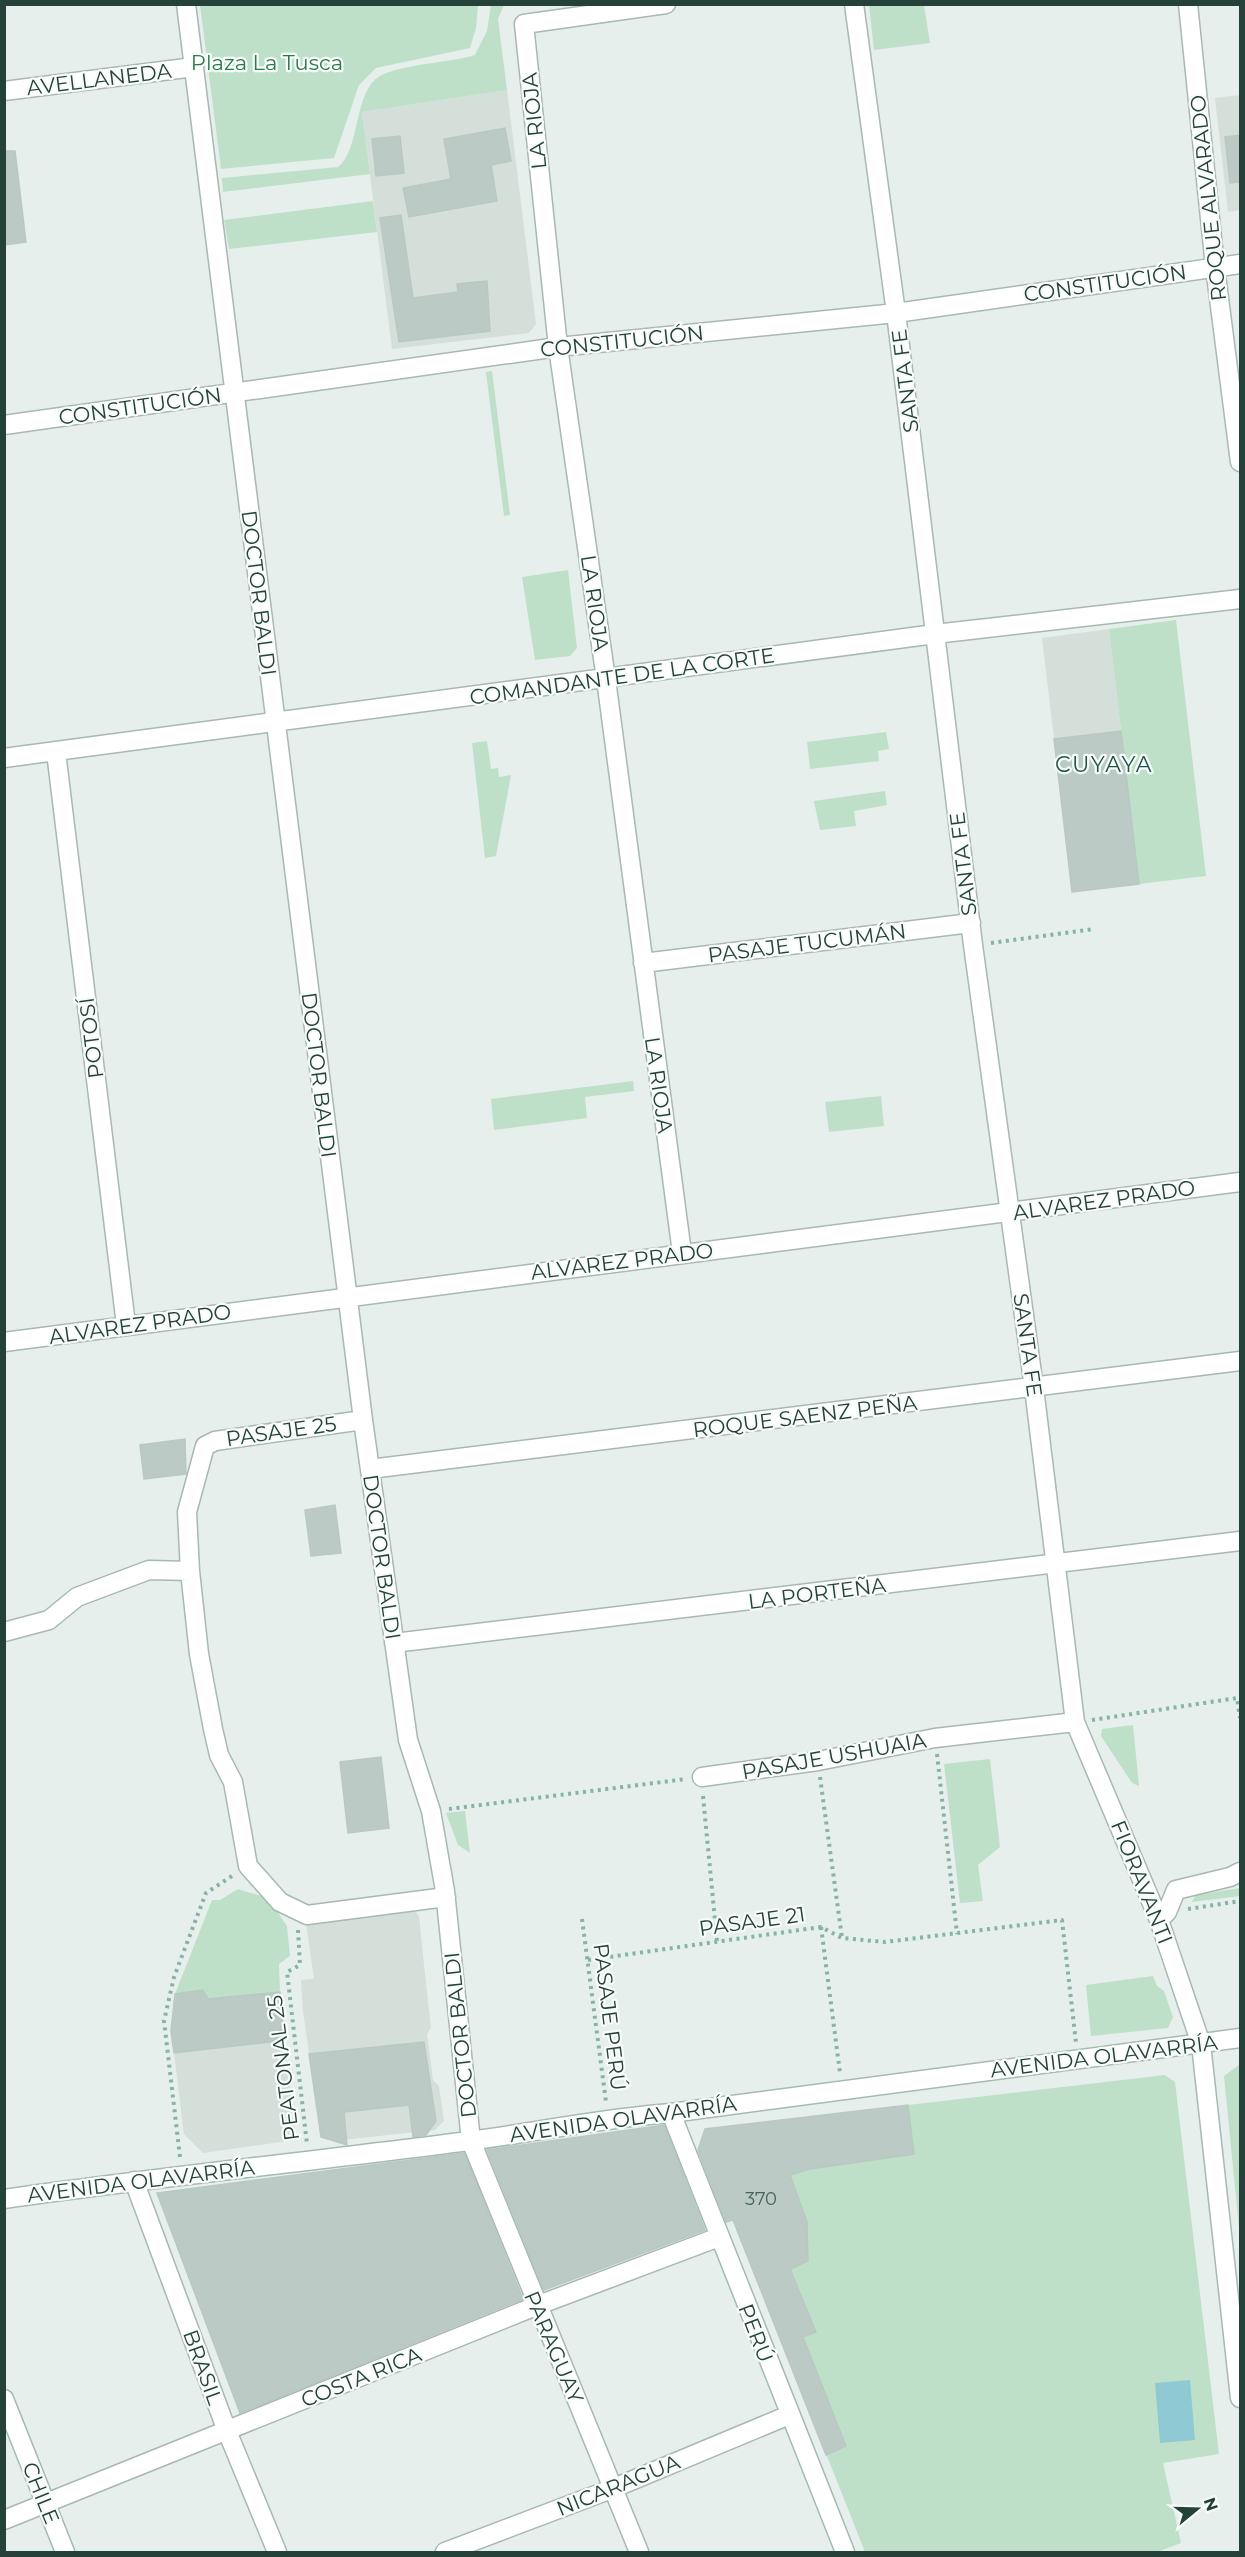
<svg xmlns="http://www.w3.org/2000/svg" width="1245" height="2557" viewBox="0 0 1245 2557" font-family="Montserrat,sans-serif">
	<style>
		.built { fill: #d4dfda }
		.green { fill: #bfe0c8 }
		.water { fill: #8ec9d4 }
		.building { fill: #bbcac4; stroke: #b8c9c2; stroke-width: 1.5 }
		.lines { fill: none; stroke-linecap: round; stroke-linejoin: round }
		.street-casing { stroke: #a8b8b2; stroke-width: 21 }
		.secondary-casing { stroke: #a4bbb3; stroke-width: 21 }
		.path { stroke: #86b3a5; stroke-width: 4; stroke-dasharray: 3 4.5; stroke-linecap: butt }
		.street { stroke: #fff; stroke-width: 18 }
		.secondary { stroke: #fff; stroke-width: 18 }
		.labels { text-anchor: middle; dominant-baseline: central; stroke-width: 4.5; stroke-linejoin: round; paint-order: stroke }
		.number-label { font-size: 18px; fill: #4a645c }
		.park-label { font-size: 21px; fill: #2d7a4b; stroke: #f7fbf9 }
		.street-label { font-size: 21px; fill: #24423a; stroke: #f7fbf9 }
		.neighbourhood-label { font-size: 22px; letter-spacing: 1.5px; fill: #1f5548; stroke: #f7fbf9 }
	</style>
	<rect width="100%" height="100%" fill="#e6efeb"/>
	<!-- built -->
	<path class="built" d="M507,90l29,234 -7,9 -137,16 -30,-237z
		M1240,95v115l-12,2 -13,-114z
		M1109,629l12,102 -67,8 -12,-101z
		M415,1911l4,5 6,58 6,54 -4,6 6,46 6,6 5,35 -9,9 -102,11 -12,-4 -18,-126 -2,-31 13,-1 -8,-56z
		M285,2040l11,100 -93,13 -19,-19 -10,-81z"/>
	<!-- green -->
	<path class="green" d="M200,5v-1l278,1 -2,23 -6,20 -94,20 -17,17 -25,73 -113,11z
		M491,5h13l-6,14 9,71 -145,22 8,62 -147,18 -1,-14 116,-11c23,-18 15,-76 42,-91 22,-12 69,-13 95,-21l12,-24z
		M869,5h55l6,38 -56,7z
		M373,201l4,31 -148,17 -5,-29z
		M492,371l18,144 -6,1 -18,-144z
		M568,570l9,78 -7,8 -35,4 -13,-83z
		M1176,620l30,256 -67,8 -30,-255z
		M886,732l3,17 -11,2 1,10 -69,8 -3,-27z
		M487,741l4,28 7,-1 1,9 12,-2 -15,81 -11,2 -13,-115z
		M885,791l2,14 -33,6 2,15 -36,4 -6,-29z
		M633,1081l1,10 -49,6 2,21 -93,12 -3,-31z
		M881,1096l3,30 -55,6 -4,-30z
		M1133,1725l6,61 -7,-3 -31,-47 1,-7z
		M990,1759l10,88 -22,18 5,36 -23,2 -16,-139z
		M465,1811l5,42 -12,-8 -12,-32z
		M1240,1888v8l-48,6 3,-7z
		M238,1889l30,9 19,28 3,30 -11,8 1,28 -72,7 -5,-9 -28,4 37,-94h8z
		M1153,1976l4,10 7,5 9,26 -5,11 -77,8 -5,-51z
		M1240,2064v174l-16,-162z
		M1165,2075l10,7 44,372 -56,9 18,80 -24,9h-292l-107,-270 50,-21 -1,-39 -17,-47 20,-6 104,-15 -6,-49z"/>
	<!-- water -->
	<path class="water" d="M1190,2380l5,60 -35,3 -5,-60z"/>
	<!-- building -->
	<path class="building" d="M505,128l6,33 -20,4 6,36 -88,16 -6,-29 48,-9 -7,-40z
		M1240,135v47l-10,1 -5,-46z
		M400,136l4,37 -28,3 -4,-37z
		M4,151h11l11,91 -22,3z
		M401,215l12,83 45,-6 -1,-8 30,-3 3,50 -91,11 -19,-124z
		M1121,731l18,153 -67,8 -18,-153z
		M185,1439l1,35 -42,5 -4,-34z
		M335,1505l6,48 -30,3 -6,-46z
		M381,1757l8,71 -41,5 -8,-71z
		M203,1990l5,9 72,-7 5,48 -111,13 -3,-22 4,-37z
		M424,2042l12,79 -10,14 -13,2 -4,-32 -65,7 3,33 -26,-8 -12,-83z
		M908,2105l6,49 -104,15 -20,6 17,47 1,39 -18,8 26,63 -13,5 43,109 -20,9 -93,-235 -7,2 -28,-72 7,-21z
		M664,2125l41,105 -161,60 -57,-140z
		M464,2153l59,146 -283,114 -83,-220z"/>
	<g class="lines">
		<defs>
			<path id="street" d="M186,4l177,1416 45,320 23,71 14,80 26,250 168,411
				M666,4l-142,20 34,323 48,332 76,574
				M854,4l42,309 77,632 61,443 41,334 84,198 42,124 39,354
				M1188,4l27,263 25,195
				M4,91l190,-24
				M4,425l554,-78 338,-34 344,-49
				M56,752l70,573
				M4,758l931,-124 305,-35
				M643,963l328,-40
				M4,1342l1236,-160
				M370,1469l870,-108
				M190,1571l9,83 14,75 6,26 14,27 15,84 32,36 27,13 139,-18
				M4,1632l45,-12 28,-23 72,-27 41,1 -3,-59 18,-66 10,-5 148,-21
				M394,1643l846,-102
				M702,1777l116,-16 117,-23 140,-16
				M1159,1920l8,-8 9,-22 54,-13 10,-5
				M134,2181l93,250 50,121
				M4,2520l532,-214 183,-69
				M445,2552l169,-64 175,-73"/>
			<path id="secondary" d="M671,2113l174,439
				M4,2199c155,-22 310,-38 465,-58 68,-9 134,-23 202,-28l569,-75
				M4,2399l61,153"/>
		</defs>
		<!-- street casing -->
		<use href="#street" class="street-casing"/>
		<!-- secondary casing -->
		<use href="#secondary" class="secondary-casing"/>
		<!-- path -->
		<path class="path" d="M991,943l103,-14
			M1092,1720l145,-22 3,20
			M937,1754l20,180
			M820,1777l22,161
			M703,1796l14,145
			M449,1809l237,-30
			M1188,1909l52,-8
			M582,1919l24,183
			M821,1927l19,146
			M298,1930l2,35 -13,7 20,172
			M588,1960l233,-33 21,11 43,4 177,-22 14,123
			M180,2157l-16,-136 10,-44 32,-84 26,-17"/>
		<!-- street -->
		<use href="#street" class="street"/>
		<!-- secondary -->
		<use href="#secondary" class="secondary"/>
	</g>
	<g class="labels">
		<!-- number labels -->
		<g class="number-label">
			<text x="761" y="2199">370</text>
		</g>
		<!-- park labels -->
		<g class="park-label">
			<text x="267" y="62">Plaza La Tusca</text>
		</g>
		<!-- street labels -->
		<g class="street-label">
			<text transform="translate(99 79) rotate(-7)">AVELLANEDA</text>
			<text transform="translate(534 121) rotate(-96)">LA RIOJA</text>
			<text transform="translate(1208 198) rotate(-96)">ROQUE ALVARADO</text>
			<text transform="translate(1105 283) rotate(-8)">CONSTITUCIÓN</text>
			<text transform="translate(622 341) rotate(-6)">CONSTITUCIÓN</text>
			<text transform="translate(905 381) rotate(-97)">SANTA FE</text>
			<text transform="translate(140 406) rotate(-8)">CONSTITUCIÓN</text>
			<text transform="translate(259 593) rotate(83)">DOCTOR BALDI</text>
			<text transform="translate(595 603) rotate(82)">LA RIOJA</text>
			<text transform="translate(622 676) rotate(-8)">COMANDANTE DE LA CORTE</text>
			<text transform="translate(963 864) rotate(-97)">SANTA FE</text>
			<text transform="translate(807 943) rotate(-7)">PASAJE TUCUMÁN</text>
			<text transform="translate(91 1038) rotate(-97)">POTOSÍ</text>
			<text transform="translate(319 1075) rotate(83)">DOCTOR BALDI</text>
			<text transform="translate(659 1085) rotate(82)">LA RIOJA</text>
			<text transform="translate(1104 1200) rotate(-8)">ALVAREZ PRADO</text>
			<text transform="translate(622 1261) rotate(-7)">ALVAREZ PRADO</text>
			<text transform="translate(140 1324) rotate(-8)">ALVAREZ PRADO</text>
			<text transform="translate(1028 1345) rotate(82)">SANTA FE</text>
			<text transform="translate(805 1416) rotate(-7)">ROQUE SAENZ PEÑA</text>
			<text transform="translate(281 1431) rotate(-8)">PASAJE 25</text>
			<text transform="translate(382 1557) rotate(82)">DOCTOR BALDI</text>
			<text transform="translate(817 1593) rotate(-7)">LA PORTEÑA</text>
			<text transform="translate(834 1756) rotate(-10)">PASAJE USHUAIA</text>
			<text transform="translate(1142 1882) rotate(68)">FIORAVANTI</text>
			<text transform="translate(752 1921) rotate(-8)">PASAJE 21</text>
			<text transform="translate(610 2017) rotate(83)">PASAJE PERÚ</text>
			<text transform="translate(460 2035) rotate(-96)">DOCTOR BALDI</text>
			<text transform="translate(1104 2056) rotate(-7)">AVENIDA OLAVARRÍA</text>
			<text transform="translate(283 2068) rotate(-97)">PEATONAL 25</text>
			<text transform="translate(623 2119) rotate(-8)">AVENIDA OLAVARRÍA</text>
			<text transform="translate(141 2181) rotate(-7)">AVENIDA OLAVARRÍA</text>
			<text transform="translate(756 2333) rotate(69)">PERÚ</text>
			<text transform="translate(554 2347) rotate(67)">PARAGUAY</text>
			<text transform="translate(203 2367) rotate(70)">BRASIL</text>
			<text transform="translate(361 2377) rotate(-22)">COSTA RICA</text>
			<text transform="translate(618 2485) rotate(-22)">NICARAGUA</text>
			<text transform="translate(41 2493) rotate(68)">CHILE</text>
		</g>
		<!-- neighbourhood labels -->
		<g class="neighbourhood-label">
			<text x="1104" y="764">CUYAYA</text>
		</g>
	</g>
	<!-- border -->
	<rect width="1245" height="2557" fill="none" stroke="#24423a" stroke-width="12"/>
	<!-- north arrow -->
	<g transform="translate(1197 2509) rotate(71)" stroke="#f7fbf9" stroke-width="4.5" paint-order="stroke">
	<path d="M0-4.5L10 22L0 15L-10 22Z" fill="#24423a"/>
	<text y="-9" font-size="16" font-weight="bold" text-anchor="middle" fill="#24423a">N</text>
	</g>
</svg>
